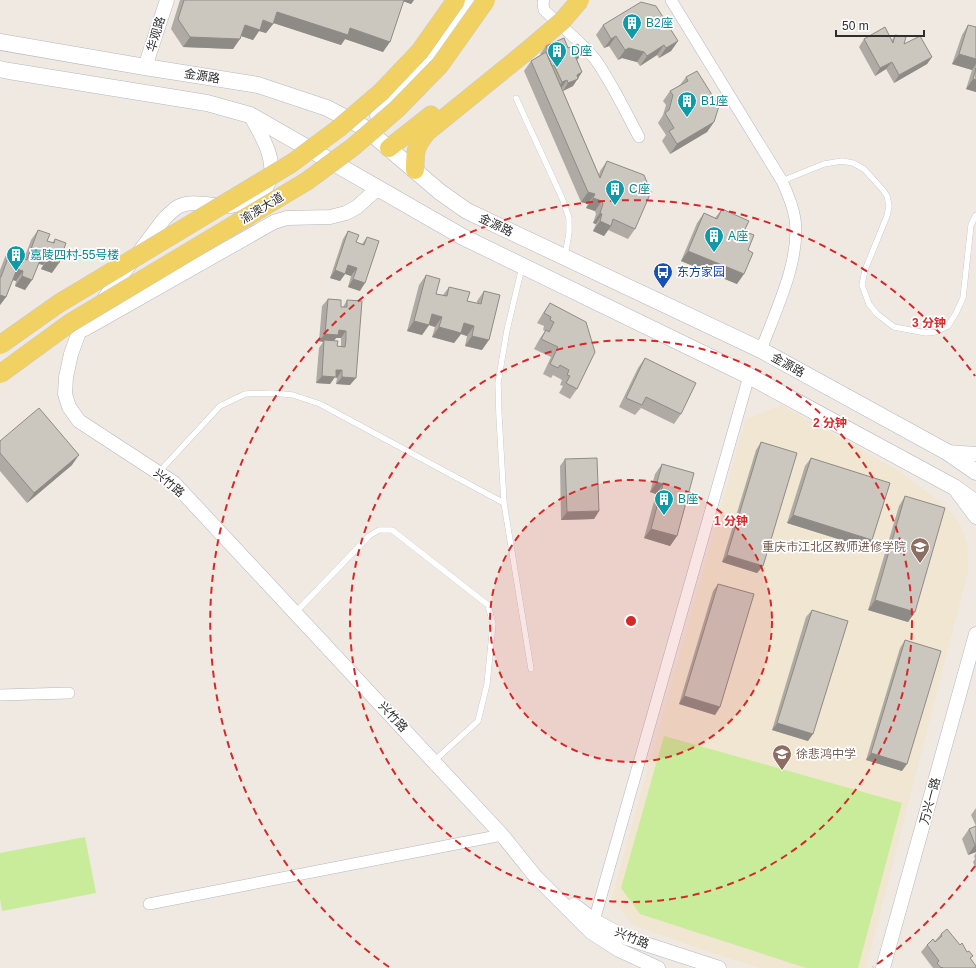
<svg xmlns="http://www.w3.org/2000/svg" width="976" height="968" viewBox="0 0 976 968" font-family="Arial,'Noto Sans SC',sans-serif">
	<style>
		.education { fill: #f0e6d1 }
		.pitch { fill: #c9ec9a }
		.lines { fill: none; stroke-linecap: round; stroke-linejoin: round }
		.service-casing { stroke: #b4b7c1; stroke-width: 6 }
		.minor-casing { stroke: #b4b7c1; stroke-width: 12 }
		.tertiary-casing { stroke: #b4b7c1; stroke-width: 15 }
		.secondary-casing { stroke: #b4b7c1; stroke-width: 17 }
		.primary-casing { stroke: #c9c9c9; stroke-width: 19 }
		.service { stroke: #fff; stroke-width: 5.5 }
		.minor { stroke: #fff; stroke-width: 11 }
		.tertiary { stroke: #fff; stroke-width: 14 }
		.secondary { stroke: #fff; stroke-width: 16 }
		.primary { stroke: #f2d163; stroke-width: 18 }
		.primary-bridge-casing { stroke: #c9c9c9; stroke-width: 19; stroke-linecap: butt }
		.primary-bridge { stroke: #f2d163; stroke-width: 18 }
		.wall { fill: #afaba4; fill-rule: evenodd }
		.shaded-wall { fill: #8e8b86 }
		.building { fill: #cbc7bf; stroke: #8e8b86 }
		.ring { fill: none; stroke: #d62828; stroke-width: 2; stroke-dasharray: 7 5 }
		.labels { text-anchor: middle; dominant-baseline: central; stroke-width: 3.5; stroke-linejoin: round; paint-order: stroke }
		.culture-label { font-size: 12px; fill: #0d838f; stroke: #fff; text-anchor: start }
		.street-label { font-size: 12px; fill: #2e2e2e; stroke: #fff }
		.transit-label { font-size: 12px; fill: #164399; stroke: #fff; text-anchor: start }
		.education-label { font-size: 12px; fill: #785e54; stroke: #fff; text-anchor: end }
		.centre { fill: #d62828; stroke: #fff; stroke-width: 2 }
		.ring-label { font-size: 12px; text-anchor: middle; font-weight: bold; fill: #d62828; stroke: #fff; stroke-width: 3.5; stroke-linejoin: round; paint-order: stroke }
	</style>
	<rect width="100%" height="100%" fill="#efe9e1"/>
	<!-- education -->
	<path class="education" d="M781,405l118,66 46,35 9,10 8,12 5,14 1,29 -102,397h-105l-46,-14 -84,-30 -19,-27 133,-477z"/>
	<!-- pitch -->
	<path class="pitch" d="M664,736l238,67 -44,165h-52l-166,-54 -19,-26z
		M85,837l11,56 -94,18 -2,-12v-46z"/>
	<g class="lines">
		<defs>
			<path id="service" d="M516,98l46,100 7,20v15l-4,23
				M782,181l42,-17 18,-3 11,2 11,6 19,21 4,6 2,10 -2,10 -22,54 -3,15 7,19 8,10 17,13 32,6 9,-1 13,-6 8,-13 7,-15 8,-73 5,-10
				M522,267l-15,63 -9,53 1,33 5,87 27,166
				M159,472l61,-66 25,-12 28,-1 20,2 27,9 184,99
				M295,613l74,-77 10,-6h13l96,75 5,19 -6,60 -9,37 -44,40"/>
			<path id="minor" d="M544,0l-1,3 1,7c17,16 36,31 51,49 17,24 30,52 44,78
				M671,0l111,181c6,13 11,25 13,38 6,41 -20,93 -34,131
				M0,695l69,-2
				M149,904l353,-69
				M592,928l157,-552"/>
			<path id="tertiary" d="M145,67l22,-67
				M250,115c11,19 30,49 17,71 -1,2 -4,5 -6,7 -8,7 -20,11 -31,13 -17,1 -39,-8 -54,2 -4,3 -8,7 -12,11l-85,113 -8,22 -5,23 -1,17 4,13 10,14 95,62 328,352 33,41 56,56 28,18 39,18
				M377,116l42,-43 52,-73
				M85,329l189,-107 13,-4 43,-1 16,-4 11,-6 21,-19
				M947,452l29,2
				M958,493l18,24
				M574,905l21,16 32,17 92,30
				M883,968l93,-334"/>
			<path id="secondary" d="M0,42l145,25 113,18 69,23 38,20 75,64 27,19 294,139 186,102 29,20
				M0,69l9,2 198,32 43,12 213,122 286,139 205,111 22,16"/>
			<path id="primary" d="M389,148l42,-33
				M415,170c0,-19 0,-23 12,-38l95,-77"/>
		</defs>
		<!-- service casing -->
		<use href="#service" class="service-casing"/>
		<!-- minor casing -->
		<use href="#minor" class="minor-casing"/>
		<!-- tertiary casing -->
		<use href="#tertiary" class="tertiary-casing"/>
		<!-- secondary casing -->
		<use href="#secondary" class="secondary-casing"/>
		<!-- primary casing -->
		<use href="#primary" class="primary-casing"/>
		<!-- service -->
		<use href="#service" class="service"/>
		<!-- minor -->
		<use href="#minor" class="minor"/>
		<!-- tertiary -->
		<use href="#tertiary" class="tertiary"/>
		<!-- secondary -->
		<use href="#secondary" class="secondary"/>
		<!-- primary -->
		<use href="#primary" class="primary"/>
		<defs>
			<path id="primary-bridge" d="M522,55l40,-34 18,-21
				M0,345l58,-41 234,-141 47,-35 42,-36 39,-41 36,-51
				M0,374l70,-51 237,-142 46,-34 44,-38 43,-44 46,-65"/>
		</defs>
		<!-- primary-bridge casing -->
		<use href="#primary-bridge" class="primary-bridge-casing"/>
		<!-- primary-bridge -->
		<use href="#primary-bridge" class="primary-bridge"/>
	</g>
	<!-- wall -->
	<path class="wall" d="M180,0h234l-3,4 -8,-3 -20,51 -38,-13 -4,6 -67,-22 -8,10 -7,-2 -6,9 -12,-4 -8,13 -50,-2 -12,-18z
		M603,25l75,16 -7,10 -12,7 -2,-3 -17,11 -3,-4 -15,-4 -4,2 -9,-14 -5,2 -8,-13z
		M968,25l8,2v65l-10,-3 6,-19 -20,-6 10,-29z
		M895,35l9,9 28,13 -5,7 -33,19 -8,-14 -11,7 -16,-29 5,-8 28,1z
		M546,46l22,2 9,12 5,12 -9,14 -10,5 -2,-4 38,88 1,-4 7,-10 28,68 -7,10 -20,-9 -4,6 -11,-5 3,-7 -3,-1 3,-9 -1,-3 -9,-3 2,-4 -7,-2 -57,-131 7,-10 10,-6 -1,-1z
		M686,77l28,45 -7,10 -37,22 -8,-13 4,-6 -8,-12 5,-8 3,-10 -3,-4 7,-10 10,-6z
		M722,209l22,22 4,19 -11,34 -56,-23 16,-38 7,-10 11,5z
		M38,230l9,11 5,2 3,-4 -3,34 -11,-4 2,-4 -4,-1 -14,26 -10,-4 1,-5 -4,-1 -6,17 -6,8v-35l5,-13 7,-10 9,11 3,1 7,-19z
		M348,231l8,11 6,2 5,-7 -7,54 -12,-4 3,-11 -6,-2 -5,7 -10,-3 13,-39z
		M426,275l10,19 7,1 6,-8 18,14 10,2v-2l7,-10 -2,59 -17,-4 2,-10 -6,-2 -7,9 -22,-6 3,-10 -6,-2 -7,10 -15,-4 12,-46z
		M328,299l13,8h2l4,-7 3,85 -14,-1 1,-6 -2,-1 -5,7 -14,-1 3,-35 4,-6 -4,-1 3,-35zM336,338h5v8h-4l-3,-5z
		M550,303l27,86 -7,10 -11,-6 4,-7 -3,-1 2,-5 -9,-5 -2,3 -8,-4 8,-17 -17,-8 5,-9 6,-9 -2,-1 1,-4 -7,-3 6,-10z
		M645,358l36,56 -7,10 -33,-16 -6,7 -16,-8 19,-39z
		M0,441l72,24 -45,38 -27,-32z
		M761,442l2,124 -6,7 -35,-11 34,-112z
		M811,458l61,82 -5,8 -80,-25 18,-57z
		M565,459l34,52 -5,8 -33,1 -1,-54z
		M662,464l15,72 -7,10 -26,-8 12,-44 -6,-2 5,-18z
		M905,496l10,116 -7,10 -40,-12 31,-104z
		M718,584l2,123 -5,8 -36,-11 34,-113z
		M812,610l-4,131 -36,-11 34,-113z
		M905,640l-3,131 -36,-11 34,-112z
		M976,808v18l-5,-11z
		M976,826v26l-8,3 -6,-16 7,-10z
		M976,853v16l-3,-7 2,-3 -1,-3z
		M941,934l30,25 5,9h-43l-12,-16 6,-7 8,-4z"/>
	<!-- shaded-wall -->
	<path class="shaded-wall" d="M400,0h14l-3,4z
		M277,12l73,16 40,14 -7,10 -38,-13 -4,6 -71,-23z
		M263,20l10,4 -7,9 -7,-2 -6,9 -15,-5 7,-10z
		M616,36l-7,10 -5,2 7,-9z
		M190,37l50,2 -7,10 -50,-2z
		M678,41l-7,10 -12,7 7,-10z
		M664,45l-7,10 -17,11 7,-10z
		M629,48l15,4 -7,10 -15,-4 -4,2 7,-10z
		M583,53l-6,7 -2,-4z
		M959,54l17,5v5l-4,6 -20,-6z
		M932,57l-5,7 -33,19 5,-8z
		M892,62l-6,7 -11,7 5,-8z
		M582,72l-9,14 -10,5 5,-8 9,-8z
		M973,79l3,1v12l-10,-3z
		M567,80l-5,7 -6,3 6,-8z
		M714,122l-7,10 -37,22 7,-10z
		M588,192l7,2 -7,10 -7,-2z
		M593,198l9,3 -7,10 -9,-3z
		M600,213l2,1 -6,10 -3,-1z
		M600,221l11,5 -7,10 -11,-5z
		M688,251l56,23 -7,10 -56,-23z
		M43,253l7,2 -7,10 -7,-2z
		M48,259l11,4 -7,10 -11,-4z
		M348,265l9,3 -6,8 -8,-3z
		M17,269l6,2 -7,10 -6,-2z
		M335,270l10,4 -5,7 -10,-3z
		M22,276l10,4 -7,10 -10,-4z
		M353,279l12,4 -5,8 -12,-4z
		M0,295l6,2 -6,8z
		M432,314l10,3 -7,10 -6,-2 -7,10 -15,-4 7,-10z
		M464,323l10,3 -7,10 -6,-2 -7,9 -22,-6 7,-10z
		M339,330l7,1 -5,7h-5l-3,4 -9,-2 -1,2 -4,-1 6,-7z
		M472,336l17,4 -7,10 -17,-4z
		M336,370h6l-5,8 -2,-1 -5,7 -14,-1 6,-7z
		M342,377l14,1 -6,7 -14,-1z
		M79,455l-7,10 -45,38 7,-10z
		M657,482l6,2 -7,10 -6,-2z
		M599,511l-5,8 -33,1 6,-8z
		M793,515l79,25 -5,8 -80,-25z
		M651,529l26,7 -7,10 -26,-8z
		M727,555l36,11 -6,7 -35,-11z
		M875,600l40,12 -7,10 -40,-12z
		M684,696l36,11 -5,8 -36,-11z
		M777,723l36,11 -5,7 -36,-11z
		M871,753l36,11 -5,7 -36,-11z
		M975,845h1v7l-8,3z"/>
	<!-- building -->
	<path class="building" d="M184,0h220l-14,42 -40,-14 -2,7 -71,-23 -4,12 -10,-4 -3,10 -15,-5 -5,14 -50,-2 -12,-18z
		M641,2l15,4 22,35 -12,7 -2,-3 -17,11 -3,-4 -15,-4 -4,2 -9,-14 -5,3 -8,-14z
		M968,25l8,2v32l-17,-5z
		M885,27l8,16 2,-8 11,2 -2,7 16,-8 12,21 -33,18 -7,-13 -12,6 -16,-29z
		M564,38l4,10 10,-4 5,9 -8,3 7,16 -5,3 1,4 -10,4 -1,-3 -5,2 -8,-17 -2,1 -5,-12 2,-1 -3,-7z
		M546,52l54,126 7,-17 37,14 7,17 -16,37 -22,-10 -2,7 -11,-5 2,-7 -2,-1 3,-9 -1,-3 -9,-3 2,-4 -7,-2 -57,-131z
		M976,68v12l-3,-1z
		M697,71l22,35 -5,16 -37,22 -8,-13 5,-3 -9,-15 4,-3 4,-15 -3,-4 18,-10 -2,-4z
		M722,209l27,12 -5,10 10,4 -6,15 5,3 -9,21 -56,-23 16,-38 13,6z
		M38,230l12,4 -3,7 7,2 1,-4 11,4 -7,20 -11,-4 2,-4 -7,-2 -11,27 -10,-4 1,-5 -6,-2 -11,28 -6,-2v-18h1l11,-30 11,3 -2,8 6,2z
		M348,231l11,4 -3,7 8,3 3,-8 12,4 -14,42 -12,-4 4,-11 -9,-3 -3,9 -10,-4z
		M426,275l14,4 -4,15 11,2 2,-9 21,5 -3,9 14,3 3,-13 16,4 -11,45 -17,-4 2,-10 -10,-3 -3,10 -22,-6 3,-10 -10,-3 -3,11 -15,-4z
		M328,299l13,1v7h6v-7l15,1 -6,77 -14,-1v-7h-6v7l-14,-1 2,-36 14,1 -1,5 8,1 1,-8v-8l-7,-1 -1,5 -13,-1z
		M550,303l36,19 9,30 -18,37 -11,-6 4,-7 -3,-1 2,-5 -9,-5 -2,3 -8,-4 8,-17 -17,-8 5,-9 3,2 5,-10 -4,-2 1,-3 -7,-4z
		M645,358l51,25 -15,31 -35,-17 -4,8 -16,-7z
		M39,408l40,47 -45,38 -34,-40v-12z
		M761,442l36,11 -34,113 -36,-11z
		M597,458l2,53 -32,1 -2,-53z
		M811,458l79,25 -18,57 -79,-25z
		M662,464l32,9 -17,63 -26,-7 12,-45 -6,-2z
		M905,496l40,12 -30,104 -40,-12z
		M718,584l36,10 -34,113 -36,-11z
		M812,610l36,11 -35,113 -36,-11z
		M905,640l36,11 -34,113 -36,-11z
		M976,826v19h-1l-6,-16z
		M947,929l13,16 2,-2 5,9 2,-1 4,5 -3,2 6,8v2h-33l-1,-1 -1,1 -4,-5 2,-2 -12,-16 6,-6 2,3 7,-6 -1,-2z"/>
	<!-- distance rings -->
	<circle cx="631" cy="621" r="141" fill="#d62828" fill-opacity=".12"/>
	<g class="ring">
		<circle cx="631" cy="621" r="141"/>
		<circle cx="631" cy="621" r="281"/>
		<path d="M975 866A422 422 0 0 1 873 967M389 967A422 422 0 1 1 975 376"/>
	</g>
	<!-- icons -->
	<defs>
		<symbol id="building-pin" viewBox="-11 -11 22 30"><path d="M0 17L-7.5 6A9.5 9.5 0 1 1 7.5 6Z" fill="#0f9aa8" stroke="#fff"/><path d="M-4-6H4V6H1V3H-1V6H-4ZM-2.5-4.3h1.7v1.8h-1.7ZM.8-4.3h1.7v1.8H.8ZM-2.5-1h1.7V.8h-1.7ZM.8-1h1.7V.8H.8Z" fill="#fff"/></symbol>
		<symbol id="bus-pin" viewBox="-11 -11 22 30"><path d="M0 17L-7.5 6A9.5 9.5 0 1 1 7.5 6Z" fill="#1a4fb4" stroke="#fff"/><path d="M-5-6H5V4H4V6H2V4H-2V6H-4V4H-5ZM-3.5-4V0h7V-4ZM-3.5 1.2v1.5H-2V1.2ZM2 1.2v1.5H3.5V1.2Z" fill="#fff"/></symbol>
		<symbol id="university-pin" viewBox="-11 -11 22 30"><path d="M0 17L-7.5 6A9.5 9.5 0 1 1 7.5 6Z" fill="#8d6e63" stroke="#fff"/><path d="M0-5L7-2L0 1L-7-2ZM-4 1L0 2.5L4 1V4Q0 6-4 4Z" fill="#fff"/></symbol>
		<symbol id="school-pin" viewBox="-11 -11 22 30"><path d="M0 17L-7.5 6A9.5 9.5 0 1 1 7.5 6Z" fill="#8d6e63" stroke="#fff"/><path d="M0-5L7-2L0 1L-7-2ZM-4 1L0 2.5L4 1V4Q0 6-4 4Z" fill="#fff"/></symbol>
	</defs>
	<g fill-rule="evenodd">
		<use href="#building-pin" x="621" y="12" width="22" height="30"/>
		<use href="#building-pin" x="546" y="40" width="22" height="30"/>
		<use href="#building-pin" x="676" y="90" width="22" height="30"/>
		<use href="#building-pin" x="604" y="178" width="22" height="30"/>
		<use href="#building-pin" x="703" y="225" width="22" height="30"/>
		<use href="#building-pin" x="5" y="244" width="22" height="30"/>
		<use href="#bus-pin" x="652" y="261" width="22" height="30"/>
		<use href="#building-pin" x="653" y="488" width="22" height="30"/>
		<use href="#university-pin" x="909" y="536" width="22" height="30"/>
		<use href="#school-pin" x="771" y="743" width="22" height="30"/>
	</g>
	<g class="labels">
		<!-- culture labels -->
		<g class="culture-label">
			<text x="646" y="23">B2座</text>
			<text x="571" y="51">D座</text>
			<text x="701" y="101">B1座</text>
			<text x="629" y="189">C座</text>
			<text x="728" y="236">A座</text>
			<text x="30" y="255">嘉陵四村-55号楼</text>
			<text x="678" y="499">B座</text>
		</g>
		<!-- street labels -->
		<g class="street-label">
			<text transform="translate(156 34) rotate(-73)">华观路</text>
			<text transform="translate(202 76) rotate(9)">金源路</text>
			<text transform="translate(262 208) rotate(-31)">渝澳大道</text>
			<text transform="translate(496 225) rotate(26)">金源路</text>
			<text transform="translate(788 365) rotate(29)">金源路</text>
			<text transform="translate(169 483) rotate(40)">兴竹路</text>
			<text transform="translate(393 717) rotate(47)">兴竹路</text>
			<text transform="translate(930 801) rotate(-75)">万兴一路</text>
			<text transform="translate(632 938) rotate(22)">兴竹路</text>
		</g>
		<!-- transit labels -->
		<g class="transit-label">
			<text x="677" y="272">东方家园</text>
		</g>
		<!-- education labels -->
		<g class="education-label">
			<text x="906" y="547">重庆市江北区教师进修学院</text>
			<text x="796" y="754" text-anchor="start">徐悲鸿中学</text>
		</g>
	</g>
	<circle cx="631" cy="621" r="6" class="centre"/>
	<g class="ring-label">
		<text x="929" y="327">3 分钟</text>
		<text x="830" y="427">2 分钟</text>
		<text x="731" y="525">1 分钟</text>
	</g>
	<!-- scale -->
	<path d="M836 30v6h88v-6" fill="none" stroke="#2e2e2e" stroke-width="2"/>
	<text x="842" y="30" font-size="12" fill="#2e2e2e" stroke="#ffffff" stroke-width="3" paint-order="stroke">50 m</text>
</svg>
